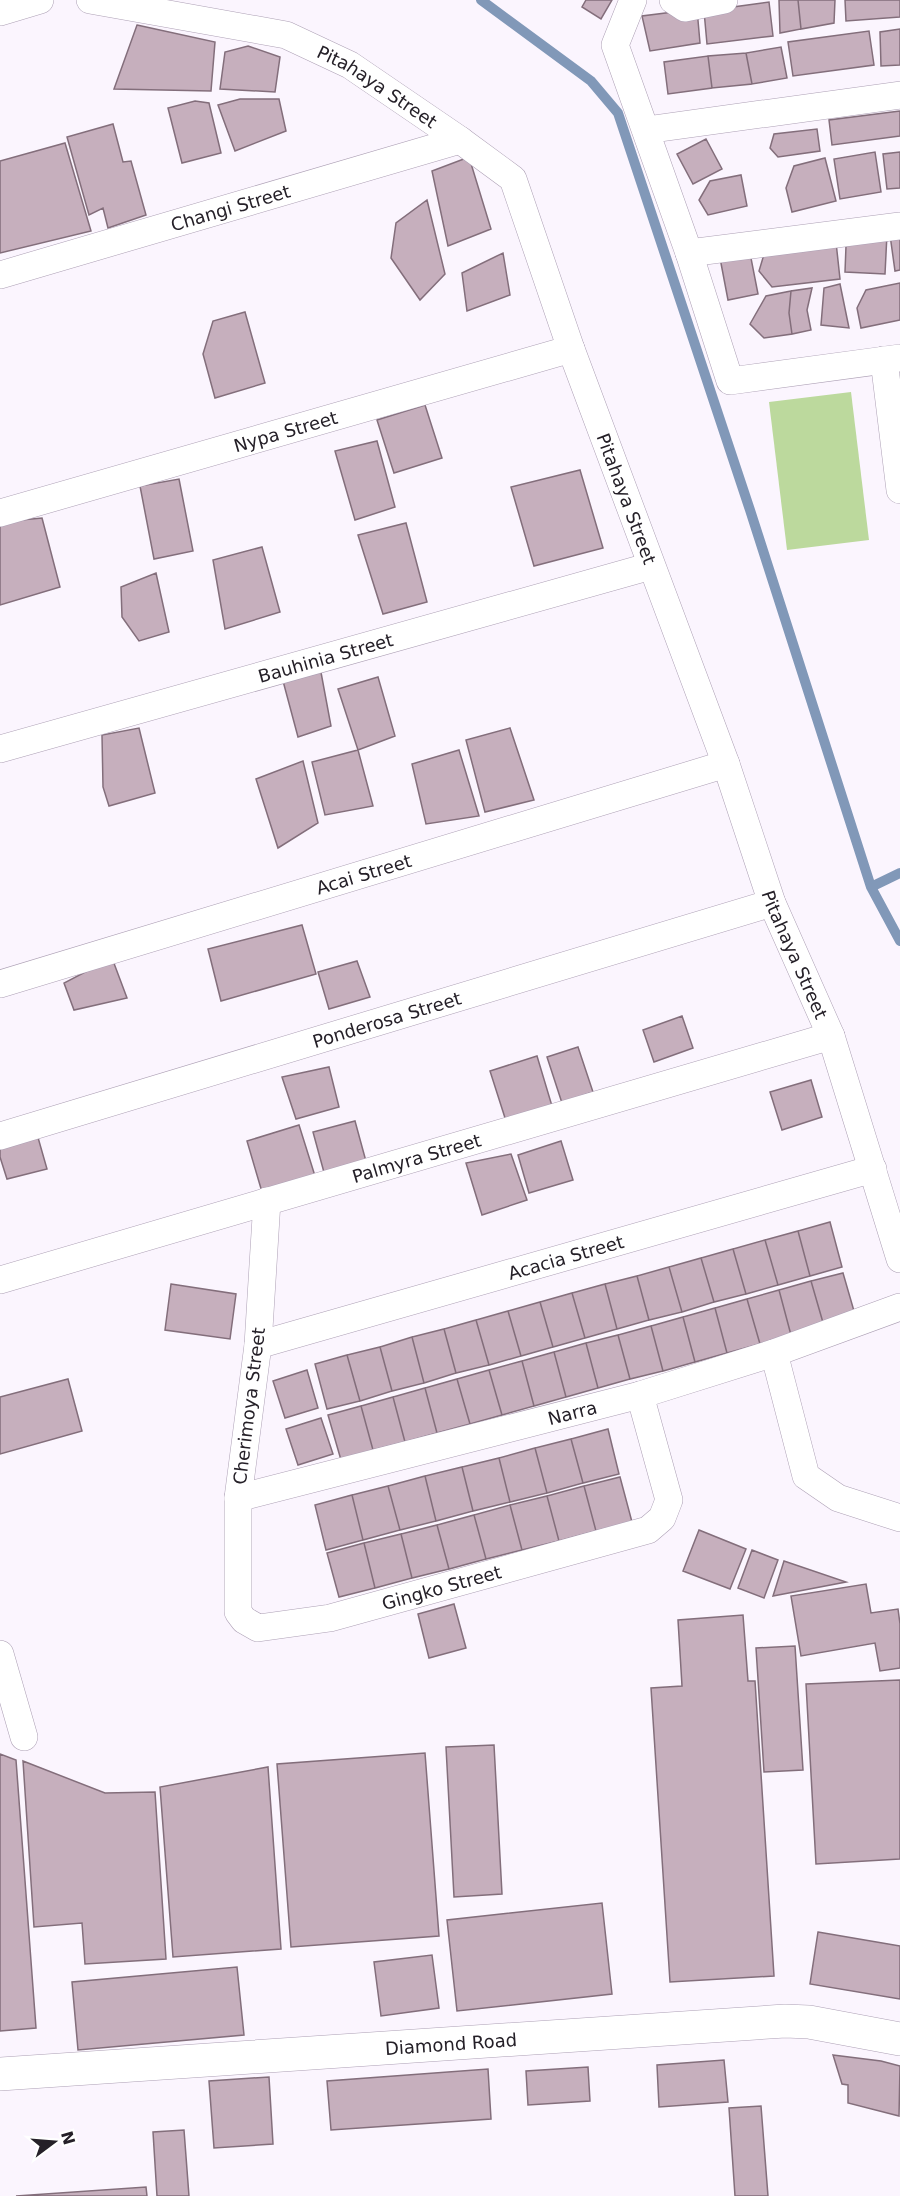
<svg xmlns="http://www.w3.org/2000/svg" width="900" height="2196" viewBox="0 0 900 2196" font-family="'DejaVu Sans',sans-serif">
	<style>
		.green { fill: #bcd99d }
		.lines { fill: none; stroke-linecap: round; stroke-linejoin: round }
		.stream { stroke: #8198b8; stroke-width: 10 }
		.building { fill: #c6afbd; stroke: #836e7b; stroke-width: 1.5 }
		.minor-casing { stroke: #ada0b5; stroke-width: 28 }
		.secondary-casing { stroke: #ada0b5; stroke-width: 34 }
		.minor { stroke: #fff; stroke-width: 27 }
		.secondary { stroke: #fff; stroke-width: 33 }
		.labels { text-anchor: middle; dominant-baseline: central; stroke-width: 4.5; stroke-linejoin: round; paint-order: stroke }
		.street-label { font-size: 18px; fill: #252028; stroke: #fff }
	</style>
	<rect width="100%" height="100%" fill="#fbf5fe"/>
	<!-- green -->
	<path class="green" d="M851,392l18,148 -82,10 -18,-148z"/>
	<g class="lines">
		<!-- stream -->
		<path class="stream" d="M481,0l110,81 27,32 132,397 121,377 29,54
			M871,887l29,-14"/>
	</g>
	<!-- building -->
	<path class="building" d="M586,0h26l-11,19 -19,-12z
		M779,0h19l3,29 -21,4z
		M798,0h37l-1,23 -33,6z
		M845,0h55v17l-54,4z
		M769,2l4,34 -66,8 -3,-33z
		M697,9l3,34 -50,8 -8,-35z
		M137,25l78,17 -4,49 -97,-2z
		M900,29v36l-19,1 -1,-34z
		M869,31l5,34 -81,11 -5,-34z
		M248,46l32,11 -5,35 -55,-3 5,-37z
		M781,47l6,31 -35,6 -6,-31z
		M746,53l6,31 -40,4 -4,-32z
		M708,56l4,32 -44,6 -4,-32z
		M240,99h39l7,32 -51,20 -17,-46z
		M195,101l14,2 12,50 -39,10 -14,-55z
		M900,111v25l-68,9 -3,-25z
		M113,124l10,38 8,-1 15,54 -38,13 -5,-20 -14,7 -22,-78z
		M817,129l3,22 -42,6 -8,-9 4,-14z
		M706,139l16,30 -29,15 -16,-30z
		M65,143l26,88 -91,22v-92z
		M875,152l6,40 -41,7 -6,-40z
		M900,152v36l-13,1 -4,-35z
		M469,157l22,72 -43,17 -16,-75z
		M825,158l11,43 -44,11 -6,-24 8,-22z
		M741,175l6,31 -39,9 -9,-15 11,-19z
		M427,200l18,74 -25,26 -29,-42 5,-35z
		M887,234l-2,40 -40,-2 1,-26z
		M900,234v36l-5,1 -5,-36z
		M836,242l4,37 -68,8 -13,-16 6,-20z
		M503,253l7,42 -43,16 -5,-38z
		M750,253l8,41 -30,6 -8,-42z
		M900,283v37l-39,8 -4,-20 9,-18z
		M840,284l9,44 -28,-3 3,-37z
		M812,288l-5,22 4,20 -19,4 -3,-21 2,-22z
		M791,291l-2,22 3,21 -28,4 -14,-14 16,-28z
		M245,312l20,71 -50,15 -12,-44 10,-33z
		M425,405l17,53 -48,15 -17,-53z
		M377,441l18,66 -40,13 -20,-69z
		M580,470l23,78 -69,18 -23,-79z
		M179,479l14,72 -39,8 -14,-73z
		M42,518l18,69 -60,18v-83z
		M406,523l21,79 -44,12 -25,-79z
		M262,547l18,65 -55,17 -12,-69z
		M156,573l13,59 -30,9 -17,-24 -1,-30z
		M320,667l11,59 -33,11 -15,-56z
		M378,677l17,59 -37,14 -20,-61z
		M139,728l16,65 -46,13 -6,-19 -1,-52z
		M510,728l24,72 -49,12 -19,-72z
		M358,750l15,56 -48,9 -13,-53z
		M459,750l20,66 -53,8 -14,-60z
		M303,761l15,62 -40,25 -22,-69z
		M302,925l14,49 -95,27 -13,-52z
		M112,958l15,40 -53,12 -10,-27z
		M357,961l13,36 -41,12 -11,-37z
		M682,1016l11,32 -39,14 -11,-32z
		M578,1047l15,45 -31,11 -15,-46z
		M537,1056l15,50 -46,15 -16,-50z
		M329,1067l10,40 -43,12 -14,-42z
		M811,1080l11,37 -40,13 -12,-38z
		M355,1121l12,44 -42,11 -12,-44z
		M299,1125l16,51 -53,16 -15,-51z
		M35,1127l12,42 -40,10 -7,-22v-10z
		M561,1141l12,39 -44,13 -11,-38z
		M511,1154l16,46 -45,15 -16,-52z
		M830,1222l12,45 -32,9 -12,-45z
		M798,1231l12,45 -32,9 -13,-45z
		M765,1240l13,45 -32,9 -13,-45z
		M733,1249l13,45 -32,8 -13,-44z
		M701,1258l13,44 -32,10 -13,-45z
		M669,1267l13,45 -33,8 -12,-44z
		M843,1273l13,45 -32,8 -13,-45z
		M637,1276l12,44 -32,9 -12,-45z
		M811,1281l13,45 -33,9 -12,-45z
		M171,1284l65,10 -6,45 -65,-9z
		M605,1284l12,45 -32,9 -13,-45z
		M779,1290l12,45 -31,9 -13,-45z
		M572,1293l13,45 -32,9 -13,-45z
		M747,1299l13,45 -33,9 -12,-45z
		M540,1302l13,45 -32,9 -13,-45z
		M715,1308l12,45 -32,9 -12,-45z
		M508,1311l13,45 -32,9 -13,-45z
		M683,1317l12,45 -32,9 -12,-45z
		M476,1320l13,45 -33,8 -12,-44z
		M651,1326l12,45 -33,8 -12,-44z
		M444,1329l12,44 -32,10 -12,-46z
		M618,1335l12,44 -32,9 -12,-45z
		M412,1337l12,46 -32,8 -12,-44z
		M586,1343l12,45 -32,9 -12,-45z
		M380,1347l12,44 -32,10 -13,-46z
		M554,1352l12,45 -32,9 -12,-45z
		M347,1355l13,46 -33,8 -12,-45z
		M522,1361l12,45 -32,9 -13,-45z
		M307,1370l11,38 -33,10 -12,-37z
		M489,1370l13,45 -32,9 -13,-45z
		M68,1379l14,52 -82,23v-57z
		M457,1379l13,45 -33,9 -12,-45z
		M425,1388l12,45 -32,9 -12,-45z
		M393,1397l12,45 -32,8 -12,-44z
		M361,1406l12,44 -32,10 -13,-45z
		M321,1418l12,36 -35,11 -12,-36z
		M608,1429l11,45 -36,9 -12,-44z
		M571,1439l12,44 -36,10 -12,-45z
		M535,1448l12,45 -37,9 -11,-44z
		M499,1458l11,44 -37,9 -11,-44z
		M462,1467l11,44 -37,10 -11,-45z
		M425,1476l11,45 -36,9 -12,-44z
		M620,1477l12,45 -36,9 -12,-45z
		M388,1486l12,44 -37,10 -11,-45z
		M584,1486l12,45 -37,10 -12,-45z
		M352,1495l11,45 -37,10 -11,-45z
		M547,1496l12,45 -37,9 -12,-45z
		M510,1505l12,45 -36,9 -12,-44z
		M474,1515l12,44 -37,10 -12,-44z
		M437,1525l12,44 -37,9 -11,-44z
		M699,1530l47,19 -16,40 -47,-18z
		M401,1534l11,44 -37,10 -11,-45z
		M364,1543l11,45 -36,9 -12,-44z
		M752,1550l26,10 -14,38 -26,-10z
		M784,1561l62,21 -73,14z
		M866,1584l5,29 27,-4 2,15v44l-20,3 -5,-28 -74,13 -10,-60z
		M454,1604l12,44 -37,10 -11,-44z
		M743,1615l5,66h7l19,295 -104,6 -19,-294 31,-2 -4,-66z
		M795,1646l8,124 -39,2 -8,-124z
		M900,1680v179l-84,5 -10,-180z
		M494,1745l8,149 -48,3 -8,-150z
		M425,1753l14,183 -148,11 -14,-183z
		M0,1754l16,6 20,268 -36,3z
		M23,1761l82,32 50,-1 11,167 -81,5 -3,-41 -48,4z
		M268,1767l13,182 -108,8 -13,-170z
		M602,1903l10,91 -155,17 -10,-91z
		M818,1932l82,14v53l-90,-15z
		M432,1955l7,53 -58,8 -7,-54z
		M237,1967l7,68 -166,15 -6,-68z
		M833,2055l48,6 19,5 -1,50 -51,-13v-18l-6,-1z
		M724,2060l4,42 -69,5 -2,-42z
		M588,2067l2,34 -62,4 -2,-34z
		M488,2069l3,50 -160,11 -4,-49z
		M269,2077l4,67 -59,4 -5,-67z
		M761,2106l7,90h-33l-6,-88z
		M184,2130l5,66h-32l-4,-64z
		M146,2187l1,9h-131z"/>
	<g class="lines">
		<defs>
			<g id="minor">
				<path id="s1" d="M90,0l196,35 64,30 110,75 53,39 58,170 155,415 46,139 59,133 69,223"/>
				<path d="M633,0l-18,45 74,208 41,128 170,-23"/>
				<path d="M673,0l12,8 39,-8"/>
				<path d="M0,12l40,-12"/>
				<path d="M646,130l254,-35"/>
				<path d="M689,253l211,-27"/>
				<path id="s2" d="M0,275l460,-135"/>
				<path d="M884,360l16,130"/>
				<path id="s3" d="M0,513l571,-164"/>
				<path id="s4" d="M0,749l651,-183"/>
				<path id="s5" d="M0,984l726,-220"/>
				<path id="s6" d="M0,1136l772,-233"/>
				<path id="s7" d="M267,1201l-9,144 -20,153v114l6,8 14,8 72,-10 318,-88 14,-12 7,-18 -29,-105"/>
				<path id="s8" d="M0,1280l831,-244"/>
				<path id="s9" d="M258,1345l615,-176"/>
				<path d="M774,1353l32,123 32,22 62,20"/>
				<path id="s10" d="M238,1498l402,-103 134,-42 126,-46"/>
				<path d="M0,1654l24,83"/>
			</g>
			<g id="secondary">
				<path id="s11" d="M0,2074l785,-53 24,1 91,17"/>
			</g>
		</defs>
		<!-- minor casing -->
		<use href="#minor" class="minor-casing"/>
		<!-- secondary casing -->
		<use href="#secondary" class="secondary-casing"/>
		<!-- minor -->
		<use href="#minor" class="minor"/>
		<!-- secondary -->
		<use href="#secondary" class="secondary"/>
	</g>
	<g class="labels">
		<!-- street labels -->
		<g class="street-label">
			<text stroke="none"><textPath href="#s1" startOffset="304">Pitahaya Street</textPath></text>
			<text stroke="none"><textPath href="#s2" startOffset="240">Changi Street</textPath></text>
			<text stroke="none"><textPath href="#s3" startOffset="297">Nypa Street</textPath></text>
			<text stroke="none"><textPath href="#s1" startOffset="808">Pitahaya Street</textPath></text>
			<text stroke="none"><textPath href="#s4" startOffset="338">Bauhinia Street</textPath></text>
			<text stroke="none"><textPath href="#s5" startOffset="380">Acai Street</textPath></text>
			<text stroke="none"><textPath href="#s1" startOffset="1294">Pitahaya Street</textPath></text>
			<text stroke="none"><textPath href="#s6" startOffset="404">Ponderosa Street</textPath></text>
			<text stroke="none"><textPath href="#s8" startOffset="434">Palmyra Street</textPath></text>
			<text stroke="none"><textPath href="#s9" startOffset="320">Acacia Street</textPath></text>
			<text transform="translate(249 1406) rotate(-83)">Cherimoya Street</text>
			<text stroke="none"><textPath href="#s10" startOffset="345">Narra</textPath></text>
			<text stroke="none"><textPath href="#s7" startOffset="627">Gingko Street</textPath></text>
			<text stroke="none"><textPath href="#s11" startOffset="452">Diamond Road</textPath></text>
		</g>
	</g>
	<!-- north arrow -->
	<g transform="translate(54 2142) rotate(74)" stroke="#ffffff" stroke-width="4.5" paint-order="stroke">
	<path d="M0-4.5L10 22L0 15L-10 22Z" fill="#252028"/>
	<text y="-9" font-size="16" font-weight="bold" text-anchor="middle" fill="#252028">N</text>
	</g>
</svg>
